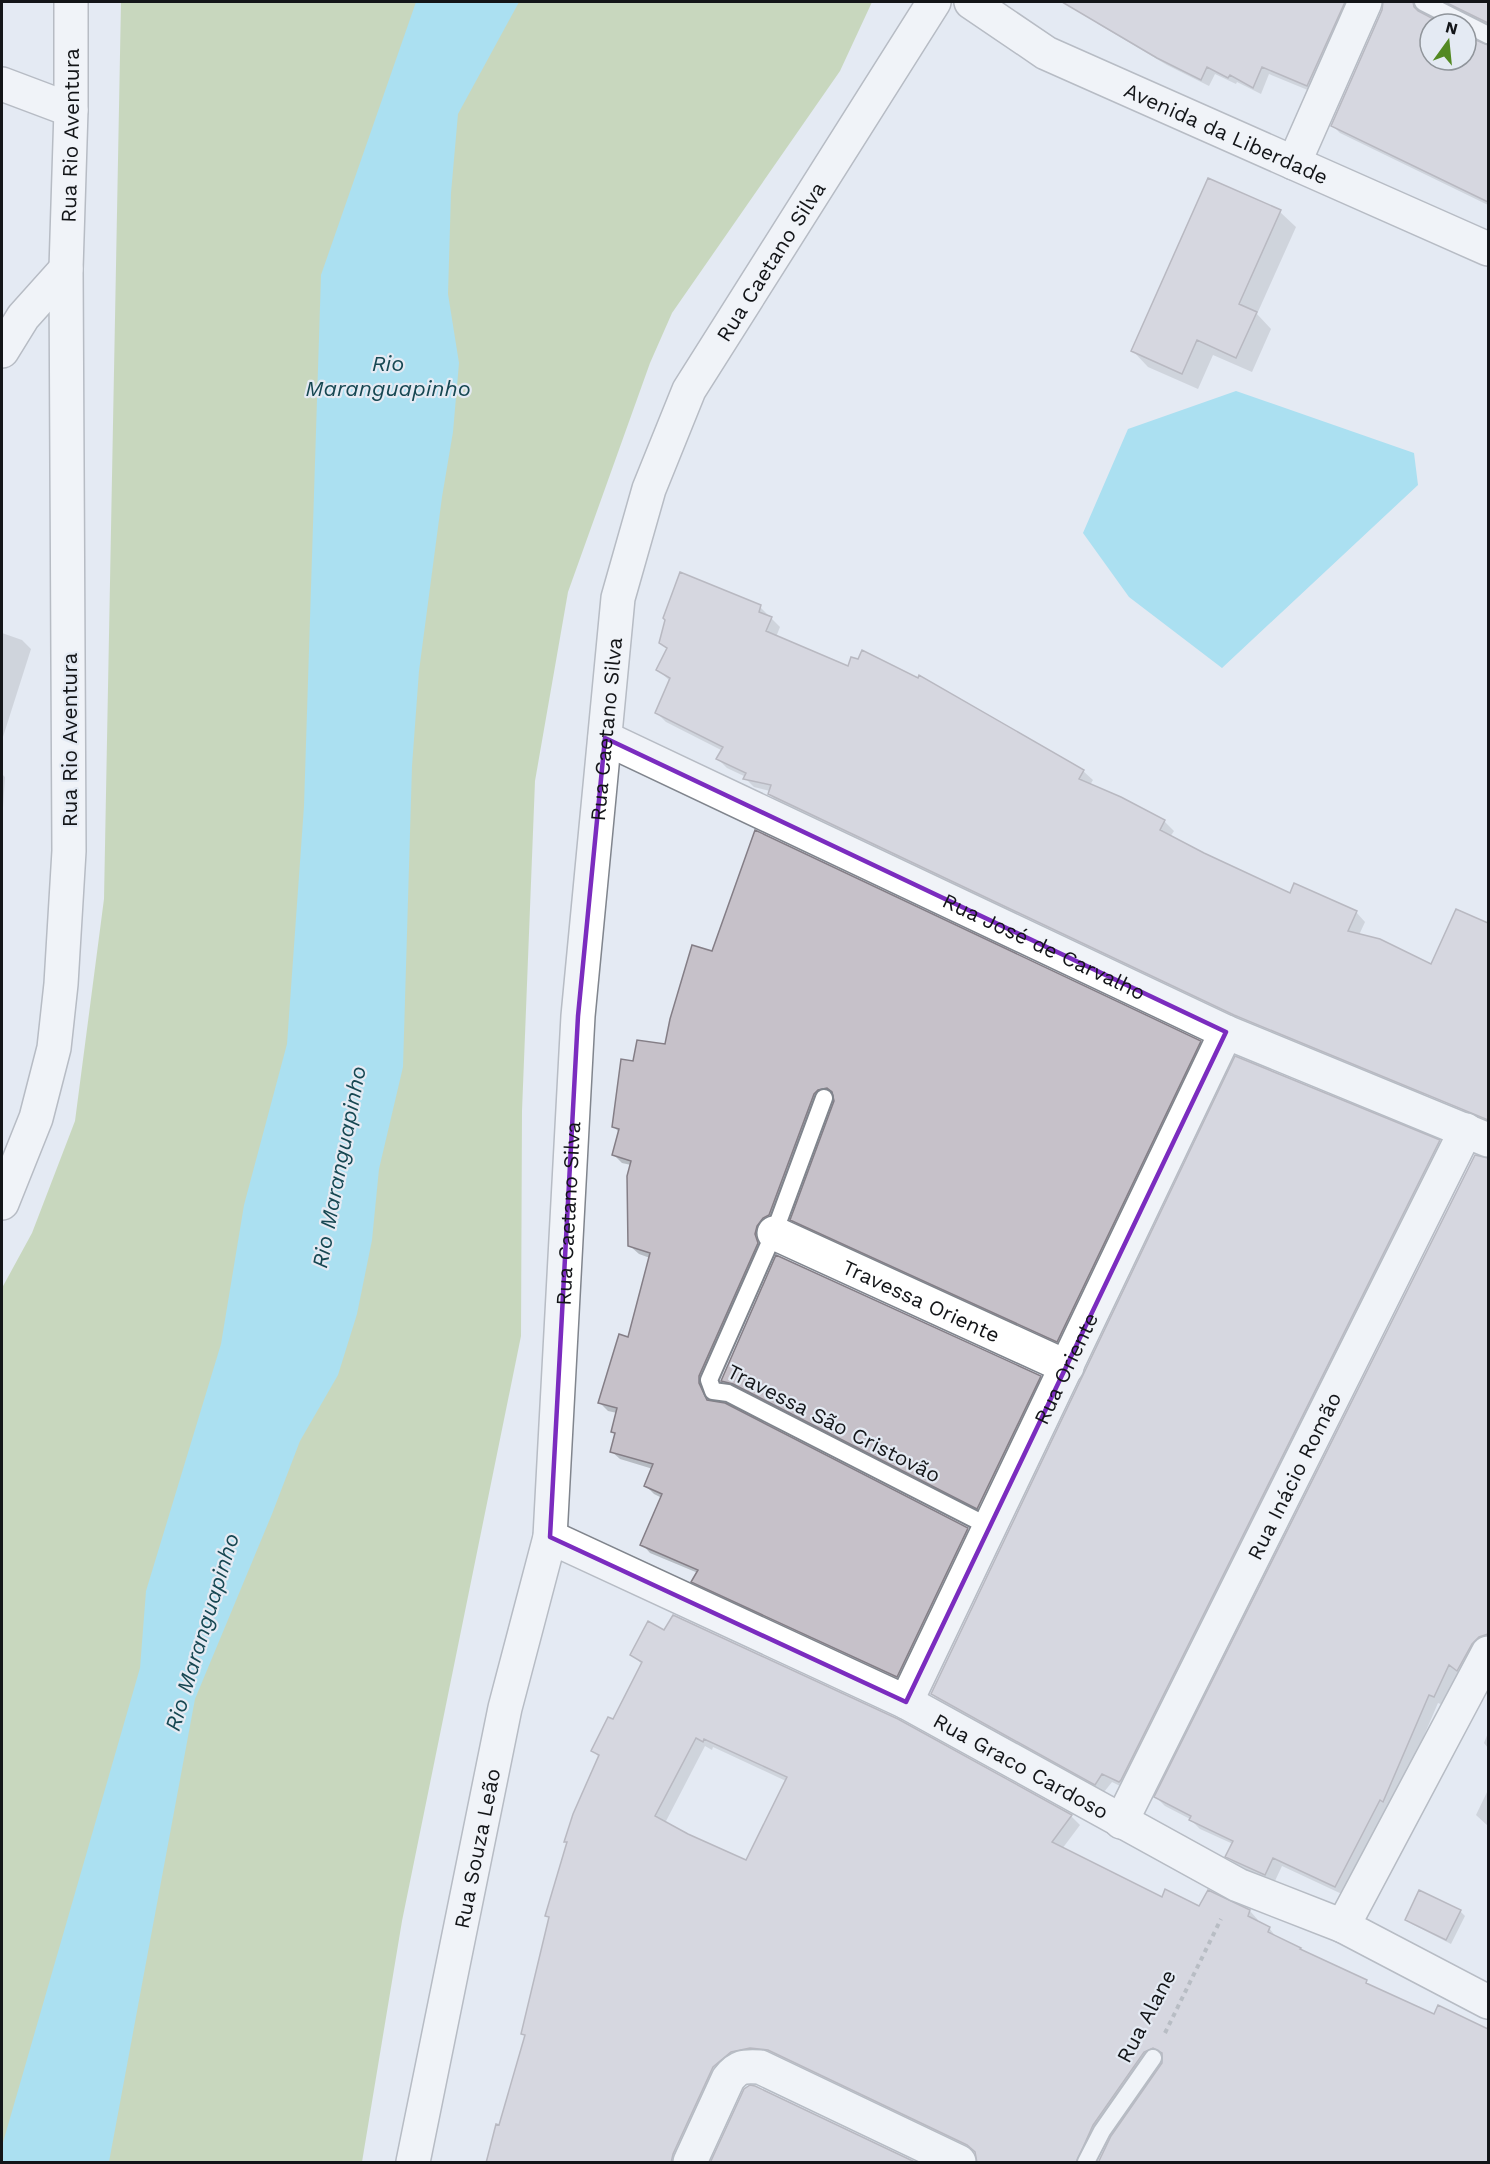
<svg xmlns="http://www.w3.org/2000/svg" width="1490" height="2164" viewBox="0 0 1490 2164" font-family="'Work Sans',sans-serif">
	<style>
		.green { fill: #a7c27f }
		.water { fill: #67d4ef }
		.shadow { fill: #0003; fill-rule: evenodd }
		.building { fill: #c6c1c9; stroke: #847e86; stroke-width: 1.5; fill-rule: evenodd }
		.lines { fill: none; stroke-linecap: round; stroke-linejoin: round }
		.service-casing { stroke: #80858d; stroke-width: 20 }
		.minor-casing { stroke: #80858d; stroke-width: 36 }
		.secondary-casing { stroke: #80858d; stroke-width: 36 }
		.path { stroke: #83878d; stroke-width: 4; stroke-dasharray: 4.5 4.5; stroke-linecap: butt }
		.service { stroke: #fff; stroke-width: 16 }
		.minor { stroke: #fff; stroke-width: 33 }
		.secondary { stroke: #fff; stroke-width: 33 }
		.marked { fill: none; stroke: #7b2cbf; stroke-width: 4.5; stroke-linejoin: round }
		.labels { text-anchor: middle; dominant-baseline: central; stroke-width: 4.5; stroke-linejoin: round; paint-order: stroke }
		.street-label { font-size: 21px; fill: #131518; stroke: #e4eaf3 }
		.water-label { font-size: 22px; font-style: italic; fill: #164752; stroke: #e4eaf3 }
	</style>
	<rect width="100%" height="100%" fill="#e4eaf3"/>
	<!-- green -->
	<path class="green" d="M121,2h751l-32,69 -168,242 -22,50 -82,229 -33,189 -13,330 -1,225 -119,585 -40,241h-360v-874l30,-55 43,-112 29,-222z"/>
	<!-- water -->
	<path class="water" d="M416,2h103l-61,112 -7,79 -3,101 11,69 -6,69 -11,65 -23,174 -7,95 -9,301 -24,102 -7,71 -15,74 -19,61 -38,66 -28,73 -77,185 -86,463h-107v-16l138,-478 6,-77 75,-247 23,-139 43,-161 17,-238 17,-531z
		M1236,391l178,62 4,32 -196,183 -93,-71 -46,-64 45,-104z"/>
	<!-- shadow -->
	<path class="shadow" d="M1099,2h256l-40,91 -46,-19 -8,20 -24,-12 -1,2 -21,-10 -6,12 -42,-21 -69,-41 -7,-7z
		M1385,2h39l-4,4 1,8 19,10h-10v36h36v-23l22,10v158l-148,-72 -7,-7 51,-116z
		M1440,2h48v24z
		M1280,212l16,15 -39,87 14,15 -19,43 -39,-17 -15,34 -50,-22 -15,-16z
		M760,607l20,20 -4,10 307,134 10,9 -3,5 74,36 10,10 -4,6 120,58 66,17 9,10 -6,13 73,31 24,-55 32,14v35l-66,137 -178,-73 -465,-221 -10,-9 1,-3 -16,-4 -9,-9 1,-1 -19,-9 -9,-9 5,-8 -57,-29 -9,-9 13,-32 -12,-11 10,-20 -7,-7z
		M2,633l20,7 9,9 -29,91z
		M2,774l3,3 -3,46z
		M713,953l487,89 8,8 -142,299 -266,-121 -8,-9 44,-118 -1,-5 -9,1 -119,295 4,10 13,3 244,124 8,8 -70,147 -205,-94 -8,-8 5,-9 -48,-20 -8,-9 20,-46 -8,-4 -8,-8 7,-17 -33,-10 -9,-8 5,-16 -4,-3 5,-19 -9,-2 -8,-8 29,-64 21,-81 -11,-4 -9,-8 1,-81 -9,-2 -9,-9 7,-21 -6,-6 20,-64 33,-17z
		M1488,1055v69l-20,-9 -9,-8z
		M1439,1142l9,8 -320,640 -16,-8 -8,10 -163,-89 -9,-9z
		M1475,1156l13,3v459l-10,22 7,8 -42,57 -5,-2 -46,107 -48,85 -62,-29 -8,17 -38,-18 -9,-9 6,-12 -33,-15 -10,-10 -25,-13 -9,-9z
		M1040,1377l6,6 -62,131 -247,-126 -9,-2 -6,-6z
		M632,1655l439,161 9,9 -18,24 100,50 38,9 8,-16 42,19 8,9 -1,2 12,6 8,10 23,11 5,5 183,89v119h-389l64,-97 1,-9 -6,1 -71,105h-108l-2,-9 -199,-95 -18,-2 -78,106h-193l37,-125 -3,-3 27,-115 -3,-4 21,-72 -2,-2 34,-83 -7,-7 21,-29 29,-57zM705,1746l7,4 1,-3 73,34 -39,81 -82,-39z
		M1488,1733v15l-4,-5z
		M1488,1790v36l-12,-11z
		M1460,1911l5,5 -14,28 -39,-20 -5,-5z"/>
	<!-- building -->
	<path class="building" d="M1062,2h283l-38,84 -45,-19 -9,21 -23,-13 -2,3 -21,-11 -6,13 -44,-22z
		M1383,2h30l1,5 4,4 25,13h-13v36h36v-24l22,9v157l-157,-76 51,-116z
		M1445,2h43v21z
		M1208,178l73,32 -42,94 18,8 -21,46 -39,-18 -15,34 -51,-23z
		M680,572l81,33 -2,7 13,5 -6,14 82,35 3,-9 7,2 4,-9 56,28 1,-3 165,95 -5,9 42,18 44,23 -5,10 44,23 86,40 4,-10 63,28 -9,20 32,8 51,25 25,-55 32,14v197l-254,-105 -466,-221 3,-9 -28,-6 3,-6 -30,-14 7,-12 -68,-34 15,-35 -14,-8 11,-22 -8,-5 6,-23 -2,-2z
		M755,830l446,211 -144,301 -267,-122 44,-119 -2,-9 -5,-4 -9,2 -4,4 -45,121 -6,3 -6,8 -2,8 3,9 -59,133v7l8,17 18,3 243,125 -71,149 -206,-95 7,-12 -58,-25 22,-51 -18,-8 9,-22 -43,-12 5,-19 -4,-1 6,-24 -19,-5 21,-69 9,3 22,-84 -22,-7 -1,-70 4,-15 -19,-6 7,-26 -7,-2 9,-68 12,2 4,-21 28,4 5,-25 22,-74 20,6z
		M1235,1056l205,84 -319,640 -2,2 -17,-8 -7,11 -164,-91z
		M1475,1155l13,3v476l-9,3 -7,7 -15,27 -8,-6 -15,32 -5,-2 -46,107 -3,-2 -45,87 -62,-29 -8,17 -40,-18 8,-16 -44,-21 2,-4 -37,-19z
		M776,1255l265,121 -64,133 -244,-125 -12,-3z
		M673,1615l225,104 174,96 -20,27 110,55 3,-8 34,17 9,-16 42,20 -2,6 22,11 -2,5 33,16 -1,1 67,31 -1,3 68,31 4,-9 50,24v134h-390l13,-27 51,-73v-10l-9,-5 -9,4 -51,73 -17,38h-99l-2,-11 -8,-7 -199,-95 -18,-2 -19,4 -18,15 -40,87 -2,9h-185l10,-39 3,1 26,-90 -4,-1 28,-117 -4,-1 22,-74h-3l9,-28 26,-59 -8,-4 17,-34 5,2 29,-57 -12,-7 18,-34 16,9zM696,1738l7,4 1,-3 83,38 -41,83 -58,-26 -33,-18z
		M1419,1890l42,20 -15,30 -41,-20z
		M750,2085l5,1 162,77h-207l34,-74z"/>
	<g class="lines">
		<defs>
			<path id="service" d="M1423,2l65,33
				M824,1098l-50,135 -65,147 4,11 15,2 262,134
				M1086,2162l16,-31 51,-73"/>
			<g id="minor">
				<path id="s1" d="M971,2l75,51 442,196"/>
				<path d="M2,84l69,26"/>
				<path d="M1294,163l71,-161"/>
				<path d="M2,351l21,-34 43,-48"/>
				<path id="s2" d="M605,738l621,294 262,108"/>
				<path id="s3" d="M2,1203l34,-85 18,-70 7,-64 8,-133 -3,-582 5,-159v-108"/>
				<path id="s4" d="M774,1233l293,134"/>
				<path id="s5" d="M550,1537l356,165 332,183 105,41 145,76"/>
				<path id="s6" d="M906,1702l320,-670"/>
				<path id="s7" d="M1121,1822l345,-692"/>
				<path d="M1343,1926l145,-273"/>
				<path d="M690,2162l38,-83c10,-13 16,-13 32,-12l199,95"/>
			</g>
			<g id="secondary">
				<path id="s8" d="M413,2162l92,-454 45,-171 28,-521 40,-418 31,-109 40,-99 245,-388"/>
			</g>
		</defs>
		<!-- service casing -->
		<use href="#service" class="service-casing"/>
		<!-- minor casing -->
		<use href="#minor" class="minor-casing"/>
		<!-- secondary casing -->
		<use href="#secondary" class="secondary-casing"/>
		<!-- path -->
		<path class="path" d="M1165,2033l56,-114"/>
		<!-- service -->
		<use href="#service" class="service"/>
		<!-- minor -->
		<use href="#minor" class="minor"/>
		<!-- secondary -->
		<use href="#secondary" class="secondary"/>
	</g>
	<!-- marked area -->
	<path d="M0 0H1490V2164H0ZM605,738l621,294 -320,670 -356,-165 28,-521z" fill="#e4eaf3" fill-opacity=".55" fill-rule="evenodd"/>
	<path class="marked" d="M605,738l621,294 -320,670 -356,-165 28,-521z"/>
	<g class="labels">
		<!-- street labels -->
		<g class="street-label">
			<text stroke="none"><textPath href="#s1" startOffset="288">Avenida da Liberdade</textPath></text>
			<text stroke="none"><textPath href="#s3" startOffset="1077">Rua Rio Aventura</textPath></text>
			<text stroke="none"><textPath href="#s8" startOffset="1954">Rua Caetano Silva</textPath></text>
			<text stroke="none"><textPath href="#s8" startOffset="1450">Rua Caetano Silva</textPath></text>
			<text transform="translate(69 740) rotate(-90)">Rua Rio Aventura</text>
			<text stroke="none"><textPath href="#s2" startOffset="486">Rua José de Carvalho</textPath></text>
			<text stroke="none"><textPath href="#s8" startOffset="964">Rua Caetano Silva</textPath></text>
			<text stroke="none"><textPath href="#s4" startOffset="162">Travessa Oriente</textPath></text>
			<text stroke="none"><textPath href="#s6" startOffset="370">Rua Oriente</textPath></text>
			<text transform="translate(834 1423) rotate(27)">Travessa São Cristovão</text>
			<text stroke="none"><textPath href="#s7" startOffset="387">Rua Inácio Romão</textPath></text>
			<text stroke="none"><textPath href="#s5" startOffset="524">Rua Graco Cardoso</textPath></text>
			<text stroke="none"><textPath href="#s8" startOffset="320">Rua Souza Leão</textPath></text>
			<text transform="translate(1146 2016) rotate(-62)">Rua Alane</text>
		</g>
		<!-- water labels -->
		<g class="water-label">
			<text x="388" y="363">Rio<tspan x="388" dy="25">Maranguapinho</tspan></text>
			<text transform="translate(339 1167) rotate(-79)">Rio Maranguapinho</text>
			<text transform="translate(202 1632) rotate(-73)">Rio Maranguapinho</text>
		</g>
	</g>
	<!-- border -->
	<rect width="1490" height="2164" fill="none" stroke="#131518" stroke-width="6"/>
	<!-- north arrow -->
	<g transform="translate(1448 42) rotate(15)"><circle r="28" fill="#e4eaf3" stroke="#90959b" stroke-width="1.5"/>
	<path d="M0-4.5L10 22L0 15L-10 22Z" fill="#538922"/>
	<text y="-9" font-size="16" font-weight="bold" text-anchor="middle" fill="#131518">N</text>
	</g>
</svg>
